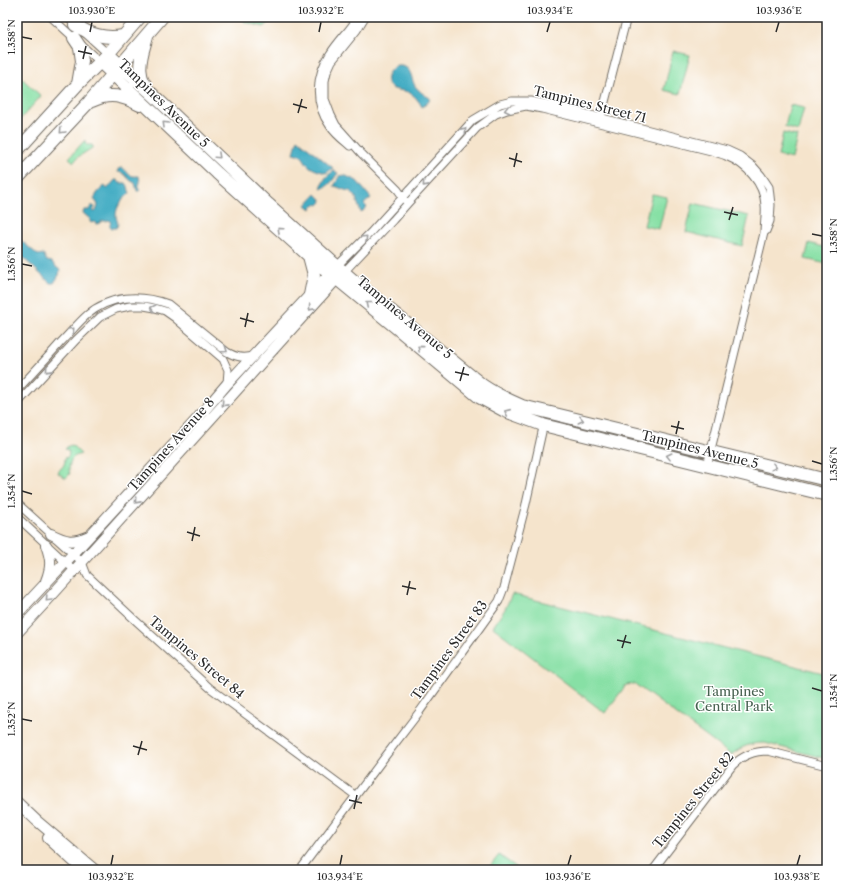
<svg xmlns="http://www.w3.org/2000/svg" width="844" height="887" viewBox="0 0 844 887" font-family="'Libre Caslon Text',serif">
	<style>
		.green { fill: #87e0a5; stroke: #598668 }
		.water { fill: #45adc4; stroke: #386c78 }
		.lines { fill: none; stroke-linecap: round; stroke-linejoin: round }
		.street-casing { stroke: #726c63; stroke-width: 9 }
		.secondary-casing { stroke: #726c63; stroke-width: 12 }
		.primary-casing { stroke: #726c63; stroke-width: 14 }
		.street { stroke: #fff; stroke-width: 7 }
		.secondary { stroke: #fff; stroke-width: 10 }
		.primary { stroke: #fff; stroke-width: 12 }
		.oneway { stroke: #a0a0a0 }
		.ticks { fill: none; stroke: #2b2b2b; stroke-width: 1.5 }
		.labels { text-anchor: middle; dominant-baseline: central; stroke-width: 3; stroke-linejoin: round; paint-order: stroke }
		.street-label { font-size: 13px; fill: #2b2b2b; stroke: #fff }
		.park-label { font-size: 13px; fill: #476150; stroke: #fff }
		.neatline { fill: none; stroke: #2b2b2b; stroke-width: 1.5 }
		.ticks-label { font-size: 10px; text-anchor: middle; fill: #2b2b2b }
	</style>
	<rect width="100%" height="100%" fill="#fff"/>
	<filter id="ink" filterUnits="userSpaceOnUse"><feTurbulence type="fractalNoise" baseFrequency=".025" numOctaves="2"/><feDisplacementMap in="SourceGraphic" scale="8" xChannelSelector="R" yChannelSelector="G"/><feConvolveMatrix kernelMatrix="1 2 1 2 8 2 1 2 1" color-interpolation-filters="sRGB"/></filter>
	<filter id="wash" filterUnits="userSpaceOnUse"><feTurbulence type="fractalNoise" baseFrequency=".012" numOctaves="4" result="noise"/><feDisplacementMap in="SourceGraphic" scale="16" xChannelSelector="R" yChannelSelector="G"/><feGaussianBlur stdDeviation="0.9" result="paint"/><feColorMatrix in="noise" values="0 0 0 0 0 0 0 0 0 0 0 0 0 0 0 0 0 1.4 0 .05"/><feComposite in="paint" operator="in"/></filter>
	<g filter="url(#wash)">
		<rect width="100%" height="100%" fill="#f5e4cc"/>
		<!-- green -->
		<path class="green" d="M240,17h36l-12,10 -19,-5z
			M673,51l17,4 -10,39 -16,-4z
			M17,74l24,22 -24,27z
			M790,105l14,3 -6,23 -13,-4z
			M783,133l14,3 -5,23 -14,-3z
			M85,140v3l2,2h5l1,1 -1,2 -14,9 -4,5 -5,-4z
			M652,194l15,3 -8,32 -15,-3z
			M693,203l56,13 -7,30 -56,-14z
			M809,243l18,5v16l-22,-5z
			M72,445l9,9c-11,3 -11,7 -12,17l1,1 -1,3 -3,3 -8,-5c3,-7 7,-5 7,-15l3,-1 1,-4 -1,-3 -3,-1 3,-3z
			M512,594l315,80v85l-62,-16c-15,0 -22,3 -34,12l-96,-71 -9,1 -21,28 -112,-86 12,-18z
			M499,855l21,15h-33z"/>
		<!-- water -->
		<path class="water" d="M397,66c15,-1 13,10 18,20 4,5 9,9 15,12 -1,5 -4,6 -8,9 -3,-6 -7,-11 -12,-14 -5,-3 -11,-2 -16,-4 -12,-5 -8,-19 3,-23z
			M298,139l35,29 -7,5c-6,-2 -13,-3 -18,-8 -5,-6 -4,-10 -14,-12z
			M121,168h2c7,6 5,9 16,8l1,7 -2,3v2l2,1 -1,2h-2l-2,-8c-2,-1 -4,-2 -5,-3 -5,-4 -4,-7 -12,-8v-3z
			M334,171l4,2c-6,8 -7,12 -17,16 2,-9 5,-13 13,-18z
			M344,175l13,6 14,17 -7,6 3,3 -6,6c-1,-4 -5,-13 -5,-16l-6,-6c-6,0 -10,-4 -16,-5l6,-10z
			M115,180h2l3,3h6c3,3 2,7 4,10 -6,5 -14,13 -14,22 0,6 4,8 0,13h-4c-3,-2 -2,-3 -1,-7l-3,-1 -1,1h-5l-4,3h-2l-2,-3 -2,2 -2,-1v-3l-7,-6 1,-3h5l2,-4h2l2,1 -2,4 2,1 1,-1 2,-5 -1,-3 -3,-4c2,-5 6,-10 11,-13l2,3 1,-1z
			M316,194l5,5 1,3 -3,3 -3,-1 -5,5 -5,-4z
			M17,237l21,18 5,-1 4,7 5,1 3,4 5,4 -1,5 -5,8h-4l-33,-31z"/>
	</g>
	<g filter="url(#ink)">
		<g class="lines">
			<defs>
				<path id="street" d="M51,17l49,45
					M67,17l11,10
					M365,17l-8,13 -25,31 -5,11 -2,9v18l6,16 5,10 25,28 37,37 7,10
					M86,34l22,20
					M600,121l27,-104
					M350,146c-7,-6 -15,-12 -20,-20 -16,-22 -15,-50 0,-72 8,-13 20,-24 28,-37
					M337,266l33,-33 103,-113 27,-16 12,-3h19l17,3 179,46 13,6 13,10 8,9 8,12 2,18 -1,16 -4,10
					M344,272l49,-52 15,-17 69,-75 19,-14 11,-4 19,-4 16,3 77,19 92,23c5,2 11,3 15,5 20,8 38,27 39,49 1,9 -1,19 -1,28l-57,233
					M17,390c15,-16 30,-32 44,-48 9,-9 17,-19 26,-27 23,-20 54,-21 81,-11l59,48c11,6 16,6 27,4
					M17,404l59,-64 24,-23 16,-8 14,-3h14l11,2 10,3 10,7 48,41 5,11 -1,14
					M17,503l65,59 5,13 48,45 75,68 146,108
					M17,517l57,53 3,1
					M300,870l84,-112 36,-47 79,-110 5,-13 22,-84 18,-81
					M653,870l80,-105c10,-10 21,-14 35,-14l59,15"/>
				<path id="secondary" d="M51,534c16,8 21,9 38,2
					M46,545c5,14 6,21 0,36
					M17,614l56,-60 125,-136 29,-34 107,-115
					M17,633l37,-40 288,-320
					M17,802l20,19 58,49
					M48,838l35,32"/>
				<path id="primary" d="M75,25c16,10 30,14 48,11
					M74,38l6,9 2,14 -4,23
					M108,54l41,37 119,113 63,57 22,19 129,105c13,9 26,15 40,21l305,74
					M100,62l117,111 92,83 89,73 44,37 37,31 26,14 38,14 284,70
					M146,86c-2,-4 -5,-7 -5,-12 -3,-12 3,-26 6,-38
					M92,101c18,-9 31,-5 48,4
					M17,151l61,-67 30,-30 32,-37
					M17,179l72,-77 73,-85
					M309,256l5,19 -4,20"/>
			</defs>
			<!-- street casing -->
			<use href="#street" class="street-casing"/>
			<!-- secondary casing -->
			<use href="#secondary" class="secondary-casing"/>
			<!-- primary casing -->
			<use href="#primary" class="primary-casing"/>
			<!-- street -->
			<use href="#street" class="street"/>
			<!-- secondary -->
			<use href="#secondary" class="secondary"/>
			<!-- primary -->
			<use href="#primary" class="primary"/>
		</g>
		<!-- one-way arrows -->
		<defs><path id="oneway-chevron" d="M-2-3.5L2.5 0L-2 3.5" fill="none" stroke-width="1.6" stroke-linecap="round" stroke-linejoin="round"/></defs>
		<g class="oneway">
			<use href="#oneway-chevron" transform="translate(507 110) rotate(166)"/>
			<use href="#oneway-chevron" transform="translate(165 124) rotate(-136)"/>
			<use href="#oneway-chevron" transform="translate(464 130) rotate(-48)"/>
			<use href="#oneway-chevron" transform="translate(62 131) rotate(133)"/>
			<use href="#oneway-chevron" transform="translate(218 156) rotate(43)"/>
			<use href="#oneway-chevron" transform="translate(425 184) rotate(132)"/>
			<use href="#oneway-chevron" transform="translate(280 230) rotate(-138)"/>
			<use href="#oneway-chevron" transform="translate(365 238) rotate(-45)"/>
			<use href="#oneway-chevron" transform="translate(368 304) rotate(-141)"/>
			<use href="#oneway-chevron" transform="translate(153 308) rotate(-166)"/>
			<use href="#oneway-chevron" transform="translate(311 308) rotate(132)"/>
			<use href="#oneway-chevron" transform="translate(72 330) rotate(-47)"/>
			<use href="#oneway-chevron" transform="translate(420 348) rotate(-139)"/>
			<use href="#oneway-chevron" transform="translate(225 350) rotate(35)"/>
			<use href="#oneway-chevron" transform="translate(48 370) rotate(132)"/>
			<use href="#oneway-chevron" transform="translate(224 404) rotate(132)"/>
			<use href="#oneway-chevron" transform="translate(507 412) rotate(-156)"/>
			<use href="#oneway-chevron" transform="translate(581 420) rotate(14)"/>
			<use href="#oneway-chevron" transform="translate(669 456) rotate(-166)"/>
			<use href="#oneway-chevron" transform="translate(774 467) rotate(14)"/>
			<use href="#oneway-chevron" transform="translate(137 501) rotate(132)"/>
			<use href="#oneway-chevron" transform="translate(48 599) rotate(133)"/>
		</g>
	</g>
	<!-- ticks -->
	<path class="ticks" d="M90,32l2,-10M319,32l2,-10M547,32l3,-10M776,32l3,-10M22,37l10,2M78,51l14,3M83,59l3,-13M293,104l14,4M298,113l4,-14M509,158l13,4M514,167l3,-14M724,212l14,3M729,220l4,-13M812,234l10,2M22,264l10,2M240,318l14,4M245,327l3,-14M455,372l14,3M460,381l4,-14M671,426l13,3M676,434l3,-13M812,461l10,3M22,491l10,3M187,532l13,4M192,541l3,-14M402,586l14,3M407,595l3,-14M617,640l14,3M622,648l4,-13M812,688l10,3M22,719l10,2M133,746l14,4M138,755l4,-14M349,800l13,3M354,809l3,-14M111,865l2,-10M340,865l2,-10M568,865l3,-10M797,865l3,-10"/>
	<g class="labels">
		<!-- street labels -->
		<g class="street-label">
			<text transform="translate(164 103) rotate(44)">Tampines Avenue 5</text>
			<text transform="translate(590 104) rotate(14)">Tampines Street 71</text>
			<text transform="translate(405 317) rotate(40)">Tampines Avenue 5</text>
			<text transform="translate(171 444) rotate(-48)">Tampines Avenue 8</text>
			<text transform="translate(700 449) rotate(14)">Tampines Avenue 5</text>
			<text transform="translate(449 650) rotate(-54)">Tampines Street 83</text>
			<text transform="translate(197 657) rotate(40)">Tampines Street 84</text>
			<text transform="translate(693 800) rotate(-51)">Tampines Street 82</text>
		</g>
		<!-- park labels -->
		<g class="park-label">
			<text x="734" y="691">Tampines<tspan x="734" dy="15">Central Park</tspan></text>
		</g>
	</g>
	<!-- margin -->
	<rect width="844" height="887" fill="none" stroke="#fff" stroke-width="44"/>
	<rect x="22" y="22" width="800" height="843" class="neatline"/>
	<g class="ticks-label">
		<text x="92" y="14">103.930°E</text>
		<text x="321" y="14">103.932°E</text>
		<text x="550" y="14">103.934°E</text>
		<text x="779" y="14">103.936°E</text>
		<text transform="translate(11 37) rotate(-90)" y="4">1.358°N</text>
		<text transform="translate(833 236) rotate(-90)" y="4">1.358°N</text>
		<text transform="translate(11 264) rotate(-90)" y="4">1.356°N</text>
		<text transform="translate(833 464) rotate(-90)" y="4">1.356°N</text>
		<text transform="translate(11 491) rotate(-90)" y="4">1.354°N</text>
		<text transform="translate(833 691) rotate(-90)" y="4">1.354°N</text>
		<text transform="translate(11 719) rotate(-90)" y="4">1.352°N</text>
		<text x="111" y="880">103.932°E</text>
		<text x="340" y="880">103.934°E</text>
		<text x="568" y="880">103.936°E</text>
		<text x="797" y="880">103.938°E</text>
	</g>
</svg>
